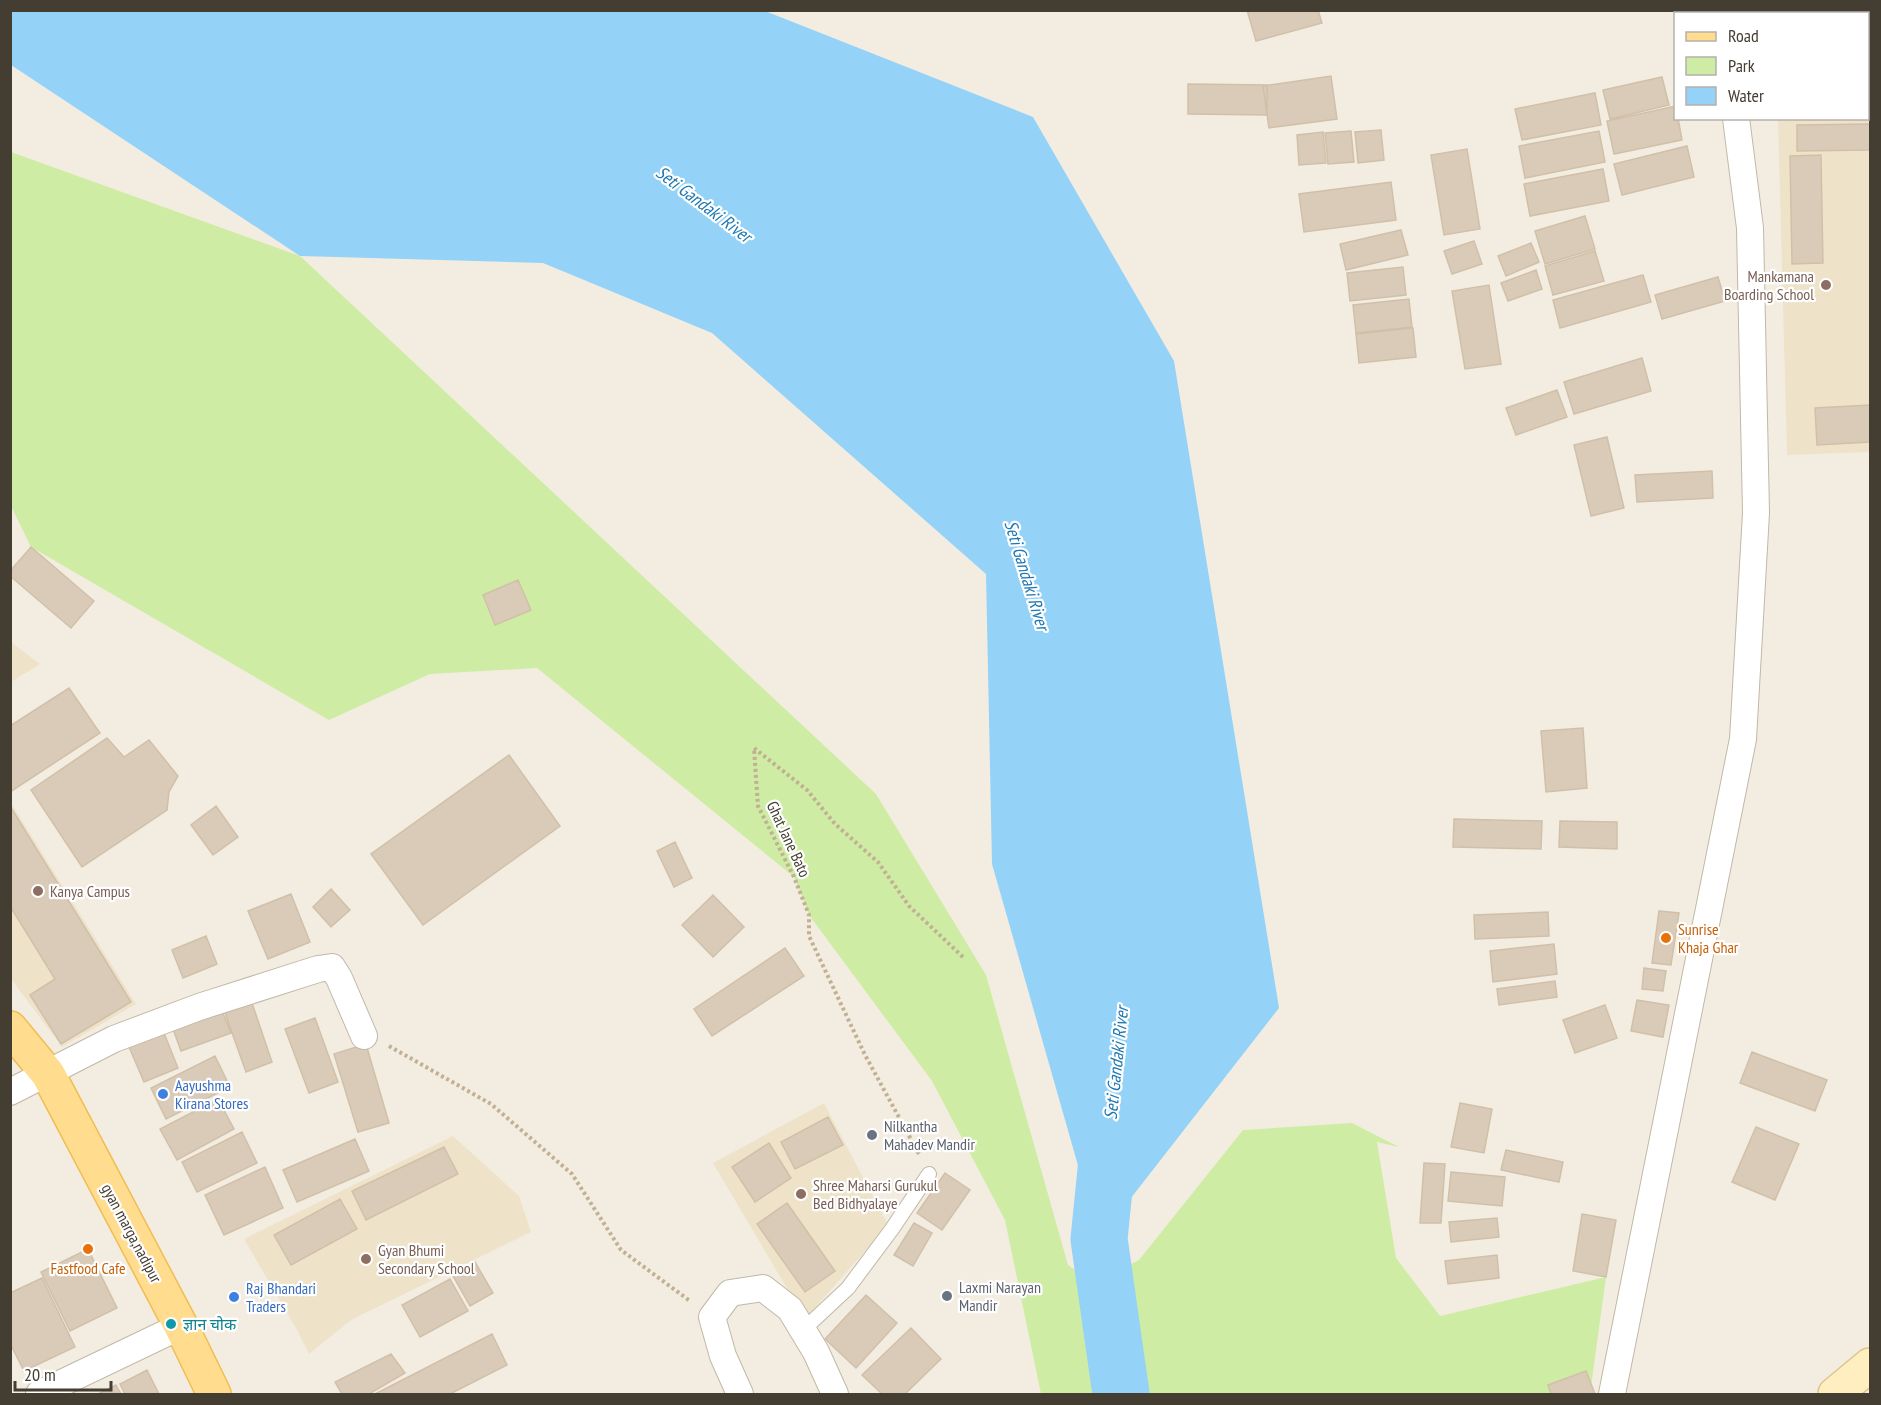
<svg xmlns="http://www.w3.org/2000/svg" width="1881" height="1405" viewBox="0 0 1881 1405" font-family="'PT Sans Narrow','Noto Sans Devanagari',sans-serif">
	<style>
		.education { fill: #eee3c9 }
		.green { fill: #ceeca4 }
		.water { fill: #95d2f8 }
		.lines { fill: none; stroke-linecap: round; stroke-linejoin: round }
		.river { stroke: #95d2f8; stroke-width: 57 }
		.building { fill: #d9cbb8; stroke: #d1c0a8; stroke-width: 1.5 }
		.lane-casing { stroke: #c1b8a6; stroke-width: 16 }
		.street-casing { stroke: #c1b8a6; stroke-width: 28 }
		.secondary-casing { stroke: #dbc58d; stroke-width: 36 }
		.primary-casing { stroke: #f0bd52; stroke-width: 36 }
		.path { stroke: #c2b093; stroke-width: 4; stroke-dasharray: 3 3; stroke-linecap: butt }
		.lane { stroke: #fff; stroke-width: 14 }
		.street { stroke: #fff; stroke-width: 26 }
		.secondary { stroke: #ffeebf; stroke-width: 33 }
		.primary { stroke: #ffdc8e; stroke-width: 33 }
		.education-dot { fill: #8d6e63; stroke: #fff; stroke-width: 2 }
		.food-dot { fill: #e8710a; stroke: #fff; stroke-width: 2 }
		.shop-dot { fill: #3f7fe0; stroke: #fff; stroke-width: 2 }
		.worship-dot { fill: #6b7280; stroke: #fff; stroke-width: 2 }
		.culture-dot { fill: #0f9aa8; stroke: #fff; stroke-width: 2 }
		.labels { text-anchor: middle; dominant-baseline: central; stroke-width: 4.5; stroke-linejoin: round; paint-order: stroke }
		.education-label { font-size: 16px; fill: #785e54; stroke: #fff; text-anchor: start }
		.street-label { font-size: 16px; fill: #443d31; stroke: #fff }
		.food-label { font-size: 16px; fill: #c56008; stroke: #fff; text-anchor: start }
		.shop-label { font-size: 16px; fill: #366cbe; stroke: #fff; text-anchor: start }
		.worship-label { font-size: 16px; fill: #5b616d; stroke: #fff; text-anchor: start }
		.culture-label { font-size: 16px; fill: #0d838f; stroke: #fff; text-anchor: start }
		.water-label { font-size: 18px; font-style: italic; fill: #1f78b2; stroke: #fff }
	</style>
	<rect width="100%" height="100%" fill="#f3ede1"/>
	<!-- education -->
	<path class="education" d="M1870,110v342l-83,3 -9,-336 90,-1v-7z
		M11,642l29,22 -29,18h-1z
		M11,803l125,201 -74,43 -51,-68z
		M824,1103l64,122 -83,94 -92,-156z
		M453,1136l66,60 12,36 -180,88 -42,34 -12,-24 -53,-91z"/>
	<!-- green -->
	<path class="green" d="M11,152l289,104 576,538 110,181 82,290 25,18 46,-23 104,-130 109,-7 47,24 -22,-5 19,116 44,58 166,-39 -16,117h-549l-36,-174 -73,-139 -123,-166 -15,-38 -257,-209 -107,6 -101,46 -298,-173 -20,-41z"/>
	<!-- water -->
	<path class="water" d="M10,11h755l268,106 141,244 105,647 -180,231 -107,-375 -6,-290 -274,-241 -169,-70 -243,-7 -289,-191z"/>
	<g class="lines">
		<!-- river -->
		<path class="river" d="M1107,1160l-8,79 22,155"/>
	</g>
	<!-- building -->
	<path class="building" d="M1247,10h71l4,13 -66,18z
		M1331,76l6,43 -68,9 -6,-42z
		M1662,77l7,28 -59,14 -7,-29z
		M1188,84l79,1v30l-79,-1z
		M1595,93l6,32 -79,15 -7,-31z
		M1676,106v12h2l4,22 -68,14 -7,-33z
		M1870,124v26l-73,1v-26z
		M1381,130l3,30 -26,3 -3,-31z
		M1351,131l3,31 -26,2 -3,-31z
		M1599,131l6,31 -80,16 -6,-32z
		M1323,132l3,31 -27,2 -2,-30z
		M1687,146l7,31 -72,18 -8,-31z
		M1467,149l13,80 -36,6 -13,-80z
		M1821,155l2,108 -31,1 -2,-108z
		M1603,169l6,32 -79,15 -6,-32z
		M1391,182l5,38 -92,12 -5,-38z
		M1585,216l10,33 -50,15 -10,-33z
		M1401,230l7,25 -62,15 -6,-26z
		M1474,241l8,23 -30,10 -8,-23z
		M1531,243l8,19 -33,14 -8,-20z
		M1595,251l9,30 -51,14 -8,-29z
		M1403,267l3,28 -56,6 -3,-28z
		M1536,270l6,19 -34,12 -7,-18z
		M1643,275l8,27 -91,26 -7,-28z
		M1718,277l7,24 -63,18 -7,-24z
		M1489,285l12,79 -36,5 -13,-78z
		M1409,299l3,28 -56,6 -3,-28z
		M1413,328l3,29 -57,6 -3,-29z
		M1642,358l9,33 -77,23 -10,-32z
		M1557,390l10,27 -51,18 -10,-27z
		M1870,405v37l-53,3 -2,-37z
		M1607,437l17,71 -33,8 -17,-71z
		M1712,471l1,27 -76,4 -2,-27z
		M31,547l63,54 -23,27 -61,-52v-5z
		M518,580l13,30 -36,15 -12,-30z
		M69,688l31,45 -90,59v-66z
		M1583,728l4,60 -41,4 -5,-61z
		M107,738l17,19 25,-17 29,36 -9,16 -2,18 -85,57 -51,-77z
		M509,755l51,71 -137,99 -52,-71z
		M10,806l121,196 -70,42 -31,-49 25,-16 -45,-73z
		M216,806l22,31 -25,18 -22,-30z
		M1454,819l88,2 -1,28 -88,-2z
		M1560,821l57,1v27l-58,-2z
		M675,842l17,36 -18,9 -17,-36z
		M331,889l19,21 -19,17 -18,-20z
		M291,894l19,48 -42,17 -20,-48z
		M713,895l31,32 -31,30 -31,-32z
		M1659,911l20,2 -8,52 -19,-2z
		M1548,912l1,24 -74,3 -1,-24z
		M206,936l11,28 -34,14 -11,-28z
		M1554,944l3,30 -64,8 -3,-31z
		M785,948l19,28 -92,60 -18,-27z
		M1644,968l22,3 -3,20 -21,-2z
		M1555,981l2,16 -58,8 -2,-16z
		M1637,1000l32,5 -6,32 -32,-6z
		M252,1003l20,59 -26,10 -21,-59z
		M1605,1005l12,33 -42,15 -12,-33z
		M222,1011l9,22 -50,18 -8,-22z
		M315,1018l23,64 -29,11 -24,-64z
		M164,1033l14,35 -34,14 -15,-35z
		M366,1044l23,79 -31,9 -24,-78z
		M1752,1052l75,28 -12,31 -75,-28z
		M215,1056l15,31 -64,32 -15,-31z
		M218,1099l16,30 -57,31 -17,-31z
		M1460,1103l32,6 -8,44 -33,-6z
		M828,1117l15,28 -48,24 -14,-27z
		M1756,1127l43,17 -24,56 -43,-18z
		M242,1132l15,31 -60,29 -15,-30z
		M355,1139l14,32 -72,31 -14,-32z
		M769,1143l22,35 -36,24 -23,-35z
		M444,1147l14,27 -92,46 -14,-29z
		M1506,1150l57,12 -4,20 -58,-12z
		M1424,1163l21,1 -4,59h-21z
		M265,1167l18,41 -59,27 -19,-40z
		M1451,1172l54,5 -3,29 -54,-5z
		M945,1173l25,17 -28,40 -25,-17z
		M340,1199l17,30 -66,36 -17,-30z
		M787,1203l48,68 -30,21 -48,-68z
		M1582,1214l34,6 -10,57 -33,-6z
		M1497,1218l2,19 -48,5 -2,-20z
		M914,1223l18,10 -19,33 -19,-11z
		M88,1249l29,59 -47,23 -29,-59z
		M1497,1255l2,23 -51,6 -3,-23z
		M475,1262l18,31 -23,13 -18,-32z
		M42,1278l33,69 -51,24 -14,-28v-50z
		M450,1279l18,32 -48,26 -18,-32z
		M866,1295l31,28 -41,45 -31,-29z
		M911,1328l30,31 -36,35h-23l-20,-19z
		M492,1334l15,31 -57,29h-75z
		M391,1354l14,19 -36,21h-27l-7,-12z
		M147,1370l12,24h-34l-5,-10z
		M1586,1371l9,23h-44l-3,-9z
		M116,1385l5,9h-23z"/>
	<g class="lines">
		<defs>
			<path id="lane" d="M803,1330l45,-42 44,-59 37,-55"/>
			<path id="street" d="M1722,10l1,4
				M10,1092l104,-53 85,-32 119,-38 14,-2 7,11 25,58
				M39,1394l142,-68
				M740,1394l-17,-38 -11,-39 18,-24 33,-5 27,21 26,43 19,42
				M1612,1394l131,-655 13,-226 -6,-285 -14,-110"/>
			<path id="secondary" d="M1835,1394l35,-29"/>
			<path id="primary" d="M10,1028l38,46 133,252 33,68"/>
		</defs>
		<!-- lane casing -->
		<use href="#lane" class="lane-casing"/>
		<!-- street casing -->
		<use href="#street" class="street-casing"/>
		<!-- secondary casing -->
		<use href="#secondary" class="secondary-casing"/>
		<!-- primary casing -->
		<use href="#primary" class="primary-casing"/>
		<!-- path -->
		<path class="path" d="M389,1046l102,58 81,70 49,76 69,51
			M919,1154l-54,-99 -56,-119v-21l-15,-38 -36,-71 -4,-58 53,42 28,34 43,38 31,44 56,53"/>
		<!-- lane -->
		<use href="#lane" class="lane"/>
		<!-- street -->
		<use href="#street" class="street"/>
		<!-- secondary -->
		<use href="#secondary" class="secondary"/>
		<!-- primary -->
		<use href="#primary" class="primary"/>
	</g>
	<!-- markers -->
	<g class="education-dot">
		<circle cx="1826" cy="285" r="6"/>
		<circle cx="38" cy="891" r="6"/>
		<circle cx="801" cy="1194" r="6"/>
		<circle cx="366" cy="1259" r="6"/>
	</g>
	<g class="food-dot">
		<circle cx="1666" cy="938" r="6"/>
		<circle cx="88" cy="1249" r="6"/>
	</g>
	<g class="shop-dot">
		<circle cx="163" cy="1094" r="6"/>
		<circle cx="234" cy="1297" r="6"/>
	</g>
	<g class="worship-dot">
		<circle cx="872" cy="1135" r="6"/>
		<circle cx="947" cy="1296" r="6"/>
	</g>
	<circle class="culture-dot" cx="171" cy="1324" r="6"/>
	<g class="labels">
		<!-- education labels -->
		<g class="education-label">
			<text x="1814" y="276" text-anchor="end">Mankamana<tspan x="1814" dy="18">Boarding School</tspan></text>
			<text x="50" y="891">Kanya Campus</text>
			<text x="813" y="1185">Shree Maharsi Gurukul<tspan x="813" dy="18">Bed Bidhyalaye</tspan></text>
			<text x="378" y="1250">Gyan Bhumi<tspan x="378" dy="18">Secondary School</tspan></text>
		</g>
		<!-- street labels -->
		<g class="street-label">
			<text transform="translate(789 839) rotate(65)">Ghat Jane Bato</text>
			<text transform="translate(132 1233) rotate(62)">gyan marga,nadipur</text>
		</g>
		<!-- food labels -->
		<g class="food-label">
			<text x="1678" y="929">Sunrise<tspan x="1678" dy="18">Khaja Ghar</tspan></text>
			<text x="88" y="1268" text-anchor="middle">Fastfood Cafe</text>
		</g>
		<!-- shop labels -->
		<g class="shop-label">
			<text x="175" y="1085">Aayushma<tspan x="175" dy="18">Kirana Stores</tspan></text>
			<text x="246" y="1288">Raj Bhandari<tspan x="246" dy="18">Traders</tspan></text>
		</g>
		<!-- worship labels -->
		<g class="worship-label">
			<text x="884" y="1126">Nilkantha<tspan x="884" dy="18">Mahadev Mandir</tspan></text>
			<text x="959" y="1287">Laxmi Narayan<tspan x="959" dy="18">Mandir</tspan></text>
		</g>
		<!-- culture labels -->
		<g class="culture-label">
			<text x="183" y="1324">ज्ञान चोक</text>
		</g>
		<!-- water labels -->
		<g class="water-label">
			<text transform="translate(704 204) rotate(37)">Seti Gandaki River</text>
			<text transform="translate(1027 575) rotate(73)">Seti Gandaki River</text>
			<text transform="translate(1116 1063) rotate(-84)">Seti Gandaki River</text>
		</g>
	</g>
	<!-- border -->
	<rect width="1881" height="1405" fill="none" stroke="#443d31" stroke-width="24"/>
	<!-- legend -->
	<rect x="1674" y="12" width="195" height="108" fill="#ffffff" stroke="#b4b1ad" stroke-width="1.5"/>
	<rect x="1686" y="32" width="30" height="9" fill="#ffdc8e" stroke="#b4b1ad" stroke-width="1.5"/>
	<text x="1728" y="42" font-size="18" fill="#443d31">Road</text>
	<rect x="1686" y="57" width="30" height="18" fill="#ceeca4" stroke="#b4b1ad" stroke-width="1.5"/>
	<text x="1728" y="72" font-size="18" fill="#443d31">Park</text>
	<rect x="1686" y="87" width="30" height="18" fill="#95d2f8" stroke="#b4b1ad" stroke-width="1.5"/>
	<text x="1728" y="102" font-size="18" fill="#443d31">Water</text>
	<!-- scale -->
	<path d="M15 1381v9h96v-9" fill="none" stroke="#443d31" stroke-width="3"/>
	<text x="24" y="1381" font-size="18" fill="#443d31" stroke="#ffffff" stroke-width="4.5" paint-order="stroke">20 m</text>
</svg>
